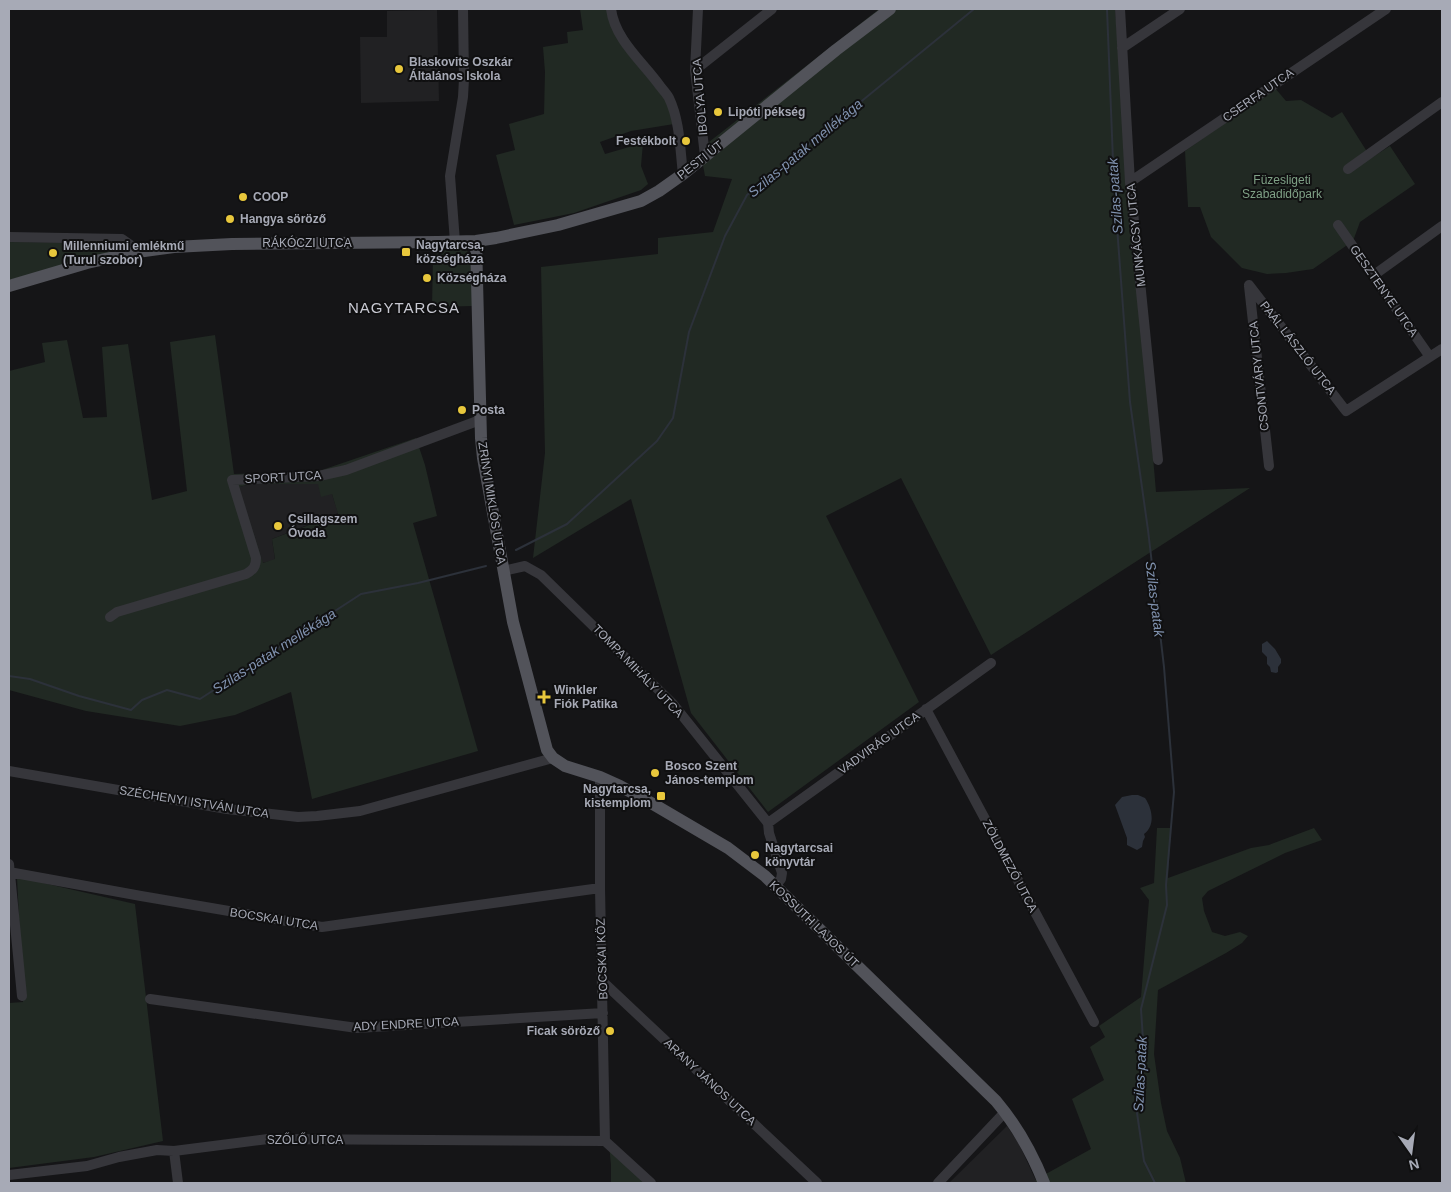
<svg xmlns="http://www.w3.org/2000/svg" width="1451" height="1192" viewBox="0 0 1451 1192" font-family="Helvetica,sans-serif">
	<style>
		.built { fill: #212123 }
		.green { fill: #212923; fill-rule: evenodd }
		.water { fill: #2c313a }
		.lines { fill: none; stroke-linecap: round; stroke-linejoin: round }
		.stream { stroke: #2c313a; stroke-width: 2 }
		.minor { stroke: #36363b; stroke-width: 10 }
		.major { stroke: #52535a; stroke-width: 12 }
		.poi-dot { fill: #e8c73c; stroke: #101011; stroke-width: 2 }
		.labels { text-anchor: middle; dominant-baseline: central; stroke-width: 4; stroke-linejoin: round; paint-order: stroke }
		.poi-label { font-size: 12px; font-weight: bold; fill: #a7aab6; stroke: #101011; text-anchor: start }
		.street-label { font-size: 12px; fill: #a7aab6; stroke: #101011 }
		.park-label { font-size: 12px; fill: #7fa086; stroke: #101011 }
		.water-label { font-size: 14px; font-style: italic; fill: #8092af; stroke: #101011 }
		.quarter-label { font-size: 15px; letter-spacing: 1px; fill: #c8c9d2; stroke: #101011 }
	</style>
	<rect width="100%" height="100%" fill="#151517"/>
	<!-- built -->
	<path class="built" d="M437,10l2,91 -78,2 -1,-66h27v-26z
		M251,484h67l14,10 6,19 -66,26 3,21 -13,3 -23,-76z
		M1007,1126l12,18 18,39h-88z"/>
	<!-- green -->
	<path class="green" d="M580,9h29l59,90 6,25 -43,7 -31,11 5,12 38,-11 -2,23 7,18 -7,6 -67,23 -60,12 -18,-70 19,-5 -6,-26 35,-10 1,-42 -2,-25 25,-4 -1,-11 16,-2z
		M879,9h236l41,483 94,-4 -259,167 -90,-177 -75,38 93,186 -151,110 -77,-99 -60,-214 -98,59 12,-105 -4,-186 117,-13v-16l55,-6 19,-53 -27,-3 -5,-27z
		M1275,88l11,13 15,-1 31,18 10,-6 29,46 19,-12 25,38 -55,38 -7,19 -40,28 -27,4 -19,1 -25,-6 -31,-31 -11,-30h-12l-3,-56z
		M9,242l109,1 5,3 2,4 -116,30z
		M435,248h29l7,7 2,51 -41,1 1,-51z
		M215,335l19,139 85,-3 97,-33 9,27 12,51 -24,7 65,228 -166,48 -21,-107 -56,23 -55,11 -94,-15 -77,-21v-319l36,-9 -3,-19 25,-3 16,78 24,-1 -5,-70 26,-3 24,156 35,-9 -17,-149zM251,484h67l3,13 11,-3 6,20 -66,25 3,20 -12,4 -24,-76z
		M1157,828h14l-3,50 83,-30 18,-3 45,-17 8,12 -37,13 -77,38 -6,7 2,13 8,21 13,4 15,-4 8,4 -6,7 -16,10 -68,37 -4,64 7,49 6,28 13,27 6,25h-149l-2,-3 56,-31 -19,-50 32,-19 -14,-33 15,-10 -6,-11 42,-29 8,-97 -9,-12 14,-5z
		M17,877l118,27 28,237 -69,16 -85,11v-165l14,-1z
		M609,1144l42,39h-40v-18z"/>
	<!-- water -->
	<path class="water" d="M1267,641l8,8 6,10v4l-3,4v5l-2,1 -5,-1 -1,-5 -3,-3v-7l-5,-5v-8z
		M1132,795h6l7,3c7,10 11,27 -1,36l1,3 -2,4 -1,6 -5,3 -10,-5v-7l-12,-33 7,-8z"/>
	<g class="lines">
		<!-- stream -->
		<path class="stream" d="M1107,9l7,177 16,216 18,128 16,137 10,125 -8,93 1,20 -26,104 3,46 -8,51 8,55 11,22
			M516,550l51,-26 90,-83 16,-23 16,-86 36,-96 22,-41 227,-186
			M9,676l21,3 49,17 52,14 11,-10 25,-10 33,9 161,-105 57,-11 68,-17"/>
		<!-- minor -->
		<path class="minor" d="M611,9c4,31 32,53 49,77 3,4 7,8 9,12 11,23 11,51 14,76
			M698,9l-3,61 10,86
			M1120,9l10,173 28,278
			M1122,48l58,-39
			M695,70l77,-61
			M1348,169l94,-67
			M1130,182l256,-173
			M1338,225l92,132
			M9,237l113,2 10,7 5,6
			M455,242l-5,-66 13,-79 1,-18 -1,-70
			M1374,275l68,-49
			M1249,285l97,126 96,-62
			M1249,286l20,180
			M503,571l22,-5 16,9 132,129 95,119 1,10 13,40 -1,6 -6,7
			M110,617l7,-5 129,-38c7,-4 10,-7 10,-16l-24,-78 87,-4 27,-6 134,-50
			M926,709l168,313
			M9,771l218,38 71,8 19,-1 43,-5 193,-53
			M600,777v111l5,253
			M768,823l223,-160
			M9,864l13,132
			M9,872l132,24 181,31 278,-39
			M602,981l215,202
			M150,999l207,29 246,-15
			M605,1141l46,42
			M174,1151l4,32
			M9,1175l78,-9 32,-9 38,-7 17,1 94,-12 337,2
			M938,1183l67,-71"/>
		<!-- major -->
		<path class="major" d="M476,241l5,197 2,20 30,164 34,128 6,8 12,8 35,11 20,9 33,18 75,44 37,28 231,225c21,25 36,52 48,82
			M9,286l78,-23 50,-11 37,-5 58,-3 206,-2 38,-1 20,-3 62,-13 83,-24 18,-10 24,-17 153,-124 54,-41"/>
	</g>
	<!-- markers -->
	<g class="poi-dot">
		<circle cx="399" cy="69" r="5"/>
		<circle cx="718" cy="112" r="5"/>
		<circle cx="686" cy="141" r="5"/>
		<circle cx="243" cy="197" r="5"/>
		<circle cx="230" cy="219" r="5"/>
		<rect x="401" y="247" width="10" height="10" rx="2.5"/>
		<circle cx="53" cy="253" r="5"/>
		<circle cx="427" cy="278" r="5"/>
		<circle cx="462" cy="410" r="5"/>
		<circle cx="278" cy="526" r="5"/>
		<path d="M541.5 689.5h5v5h5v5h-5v5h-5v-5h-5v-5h5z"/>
		<circle cx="655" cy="773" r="5"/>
		<rect x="656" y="791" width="10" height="10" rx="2.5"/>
		<circle cx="755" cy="855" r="5"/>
		<circle cx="610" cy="1031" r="5"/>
	</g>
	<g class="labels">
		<!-- poi labels -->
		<g class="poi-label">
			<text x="409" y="62">Blaskovits Oszkár<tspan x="409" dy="14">Általános Iskola</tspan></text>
			<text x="728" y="112">Lipóti pékség</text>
			<text x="676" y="141" text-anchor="end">Festékbolt</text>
			<text x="253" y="197">COOP</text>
			<text x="240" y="219">Hangya söröző</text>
			<text x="416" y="245">Nagytarcsa,<tspan x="416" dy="14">községháza</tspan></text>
			<text x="63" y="246">Millenniumi emlékmű<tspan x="63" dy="14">(Turul szobor)</tspan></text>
			<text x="437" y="278">Községháza</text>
			<text x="472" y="410">Posta</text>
			<text x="288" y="519">Csillagszem<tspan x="288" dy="14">Óvoda</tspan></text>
			<text x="554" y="690">Winkler<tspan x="554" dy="14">Fiók Patika</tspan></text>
			<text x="665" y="766">Bosco Szent<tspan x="665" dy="14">János-templom</tspan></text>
			<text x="651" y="789" text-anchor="end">Nagytarcsa,<tspan x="651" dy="14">kistemplom</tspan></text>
			<text x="765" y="848">Nagytarcsai<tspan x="765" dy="14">könyvtár</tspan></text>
			<text x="600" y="1031" text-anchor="end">Ficak söröző</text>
		</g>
		<!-- street labels -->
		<g class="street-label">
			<text transform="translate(1258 95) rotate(-35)">CSERFA UTCA</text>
			<text transform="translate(700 97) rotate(-95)">IBOLYA UTCA</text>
			<text transform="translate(700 160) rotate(-38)">PESTI ÚT</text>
			<text transform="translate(1136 235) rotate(-96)">MUNKÁCSY UTCA</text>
			<text x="307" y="243">RÁKÓCZI UTCA</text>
			<text transform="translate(1384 291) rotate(55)">GESZTENYE UTCA</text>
			<text transform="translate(1298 348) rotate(52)">PAÁL LÁSZLÓ UTCA</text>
			<text transform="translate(1259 376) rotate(-96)">CSONTVÁRY UTCA</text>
			<text transform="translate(283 477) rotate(-3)">SPORT UTCA</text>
			<text transform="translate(492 503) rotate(81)">ZRÍNYI MIKLÓS UTCA</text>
			<text transform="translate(638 671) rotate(46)">TOMPA MIHÁLY UTCA</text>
			<text transform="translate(879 743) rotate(-36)">VADVIRÁG UTCA</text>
			<text transform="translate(194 802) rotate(9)">SZÉCHENYI ISTVÁN UTCA</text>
			<text transform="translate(1010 866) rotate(62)">ZÖLDMEZŐ UTCA</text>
			<text transform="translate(274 919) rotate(9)">BOCSKAI UTCA</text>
			<text transform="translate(814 924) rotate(44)">KOSSUTH LAJOS ÚT</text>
			<text transform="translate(602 959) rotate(-92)">BOCSKAI KÖZ</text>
			<text transform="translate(406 1024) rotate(-3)">ADY ENDRE UTCA</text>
			<text transform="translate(710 1082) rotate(43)">ARANY JÁNOS UTCA</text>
			<text x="305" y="1140">SZŐLŐ UTCA</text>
		</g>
		<!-- park labels -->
		<g class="park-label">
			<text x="1282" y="180">Füzesligeti<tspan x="1282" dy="14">Szabadidőpark</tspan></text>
		</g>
		<!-- water labels -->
		<g class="water-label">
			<text transform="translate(805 148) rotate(-40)">Szilas-patak mellékága</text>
			<text transform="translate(1115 196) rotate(-94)">Szilas-patak</text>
			<text transform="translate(1155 599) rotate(83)">Szilas-patak</text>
			<text transform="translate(274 651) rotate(-33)">Szilas-patak mellékága</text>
			<text transform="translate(1140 1074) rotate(-87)">Szilas-patak</text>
		</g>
		<!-- quarter labels -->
		<g class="quarter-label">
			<text x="404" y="307">NAGYTARCSA</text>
		</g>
	</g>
	<!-- border -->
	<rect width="1451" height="1192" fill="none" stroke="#a7aab6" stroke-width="20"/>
	<!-- north arrow -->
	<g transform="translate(1411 1152) rotate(166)" stroke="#101011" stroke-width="4" paint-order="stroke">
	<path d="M0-4L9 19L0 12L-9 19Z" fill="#a7aab6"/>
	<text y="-8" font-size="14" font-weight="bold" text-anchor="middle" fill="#a7aab6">N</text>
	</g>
</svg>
